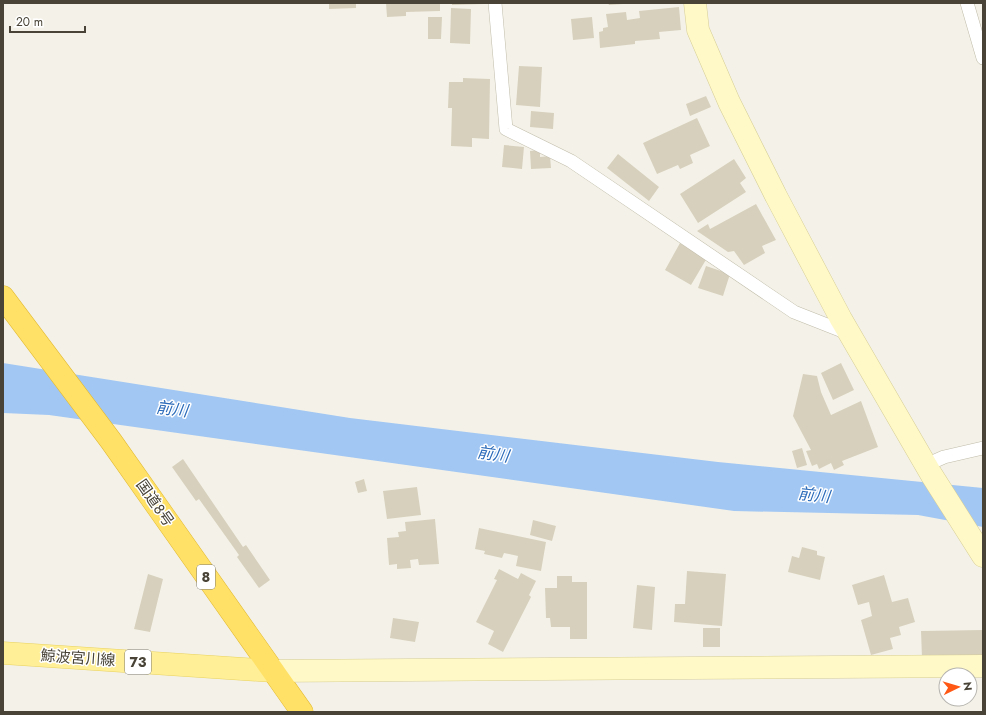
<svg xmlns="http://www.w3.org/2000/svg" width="986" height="715" viewBox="0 0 986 715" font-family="Jost,'Noto Sans JP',sans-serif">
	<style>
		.water { fill: #a2c7f3 }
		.building { fill: #d7d0bd }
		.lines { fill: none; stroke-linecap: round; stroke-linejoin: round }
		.lane-casing { stroke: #c0bcaa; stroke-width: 14 }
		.secondary-casing { stroke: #d6cd96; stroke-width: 23 }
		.primary-casing { stroke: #e8d262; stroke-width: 23 }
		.highway-casing { stroke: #e3ba33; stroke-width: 23 }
		.lane { stroke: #fff; stroke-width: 13 }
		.secondary { stroke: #fff9c7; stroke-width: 22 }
		.primary { stroke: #ffef96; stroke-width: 22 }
		.highway { stroke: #ffe168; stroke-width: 22 }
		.labels { text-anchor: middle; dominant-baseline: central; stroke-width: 3; stroke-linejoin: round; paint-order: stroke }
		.shield { fill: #fff; stroke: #7f7b72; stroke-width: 1 }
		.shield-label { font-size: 14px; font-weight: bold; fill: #484336 }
		.street-label { font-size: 15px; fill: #484336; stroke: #fff }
		.water-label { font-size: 16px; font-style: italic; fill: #2a6ab9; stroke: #fff }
	</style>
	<rect width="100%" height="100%" fill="#f4f2e8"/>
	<!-- water -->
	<path class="water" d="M3,363l347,55 368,44 265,26v39l-65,-12 -184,-4 -685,-96 -46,-2z"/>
	<!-- building -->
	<path class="building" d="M329,3h27v5l-27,1z
		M386,3h54v8l-34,1v4l-19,1z
		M452,3h31v1l-31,1z
		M608,3h15v1l-14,1z
		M679,7l2,23 -22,2 1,7 -25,2v3l-35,4 -1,-16 4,-1v-3l5,-1 -2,-13 20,-2 1,8 13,-2 -1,-7z
		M451,8l20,1 -1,35 -20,-1z
		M428,17h14l-1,22h-13z
		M592,17l2,21 -21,2 -2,-21z
		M519,66l23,1 -2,40 -24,-2z
		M463,78l27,1 -1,60 -17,-1v9l-21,-1 1,-38h-4l1,-26h14z
		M706,96l5,11 -21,9 -4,-12z
		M531,111l23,2 -1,16 -23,-2z
		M697,118l13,28 -20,9 3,8 -13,6 -2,-4 -21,9 -14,-31z
		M504,145l20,2 -2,22 -20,-2z
		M540,150v7l10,-1 1,12 -20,1 -1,-18z
		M618,154l41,33 -10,14 -42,-33z
		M734,159l12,19 -6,5 6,9 -48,31 -18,-29z
		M756,204l20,36 -14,6 3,7 -21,12 -10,-14 -6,1 -31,-21 11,-7 2,5z
		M680,243l27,15 -16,27 -26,-15z
		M706,266l24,8 -7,22 -25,-8z
		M841,363l13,27 -21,10 -12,-27z
		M803,374l14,2 4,16 10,23 30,-14 17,46 -36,14 2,4 -10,5 -3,-7 -12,6 -2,-5 -5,2 -6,-15 5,-1 -18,-34z
		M802,448l5,17 -10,3 -5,-17z
		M183,459l60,88 3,-2 24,35 -11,8 -22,-31 2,-2 -40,-56 -3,2 -24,-34z
		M364,479l3,12 -9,2 -3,-11z
		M417,487l4,28 -34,4 -4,-28z
		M435,519l4,45 -20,1 -1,-6 -8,1 1,8 -14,1v-5l-8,1 -2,-27 12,-1 -1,-5 8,-1 -1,-9z
		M533,520l23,6 -4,15 -22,-6z
		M479,528l67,14 -5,29 -25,-5 2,-10 -14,-3 -2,5 -18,-4 1,-3 -10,-2z
		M802,547l15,4v4l8,2 -5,23 -32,-8 4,-16 7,2z
		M499,569l19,10 3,-6 15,8 -7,14 2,2 -28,55 -15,-8 6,-13 -18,-9 21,-42 -3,-1z
		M687,571l39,3 -4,52 -48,-4 1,-18h10z
		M148,574l15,5 -13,53 -16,-3z
		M884,575l8,27 16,-4 7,24 -16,5 2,8 -11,3 3,11 -22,6 -10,-35 11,-4 -3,-14 -11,3 -6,-20z
		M557,576h15v6h15v57h-17v-12h-19l-1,-9h-4l-1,-30h12z
		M637,585l18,2 -3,43 -19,-2z
		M393,618l26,4 -4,20 -25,-4z
		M703,628h17v19h-17z
		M983,630v26l-61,2 -1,-27z"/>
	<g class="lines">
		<defs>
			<path id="lane" d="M495,3l11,126 65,32 223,151 56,22
				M967,3l16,55
				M926,465l18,-8 39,-9"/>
			<path id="secondary" d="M695,3l3,27 31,72 47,94 65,123 90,155 52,82
				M273,671l710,-5"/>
			<path id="primary" d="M3,653l270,18"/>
			<path id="highway" d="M3,297l108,144 191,271"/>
		</defs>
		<!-- lane casing -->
		<use href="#lane" class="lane-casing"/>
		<!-- secondary casing -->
		<use href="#secondary" class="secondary-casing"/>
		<!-- primary casing -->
		<use href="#primary" class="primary-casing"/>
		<!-- highway casing -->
		<use href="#highway" class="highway-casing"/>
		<!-- lane -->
		<use href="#lane" class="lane"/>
		<!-- secondary -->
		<use href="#secondary" class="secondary"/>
		<!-- primary -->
		<use href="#primary" class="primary"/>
		<!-- highway -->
		<use href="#highway" class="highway"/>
	</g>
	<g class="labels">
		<!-- shield labels -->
		<g class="shield">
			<rect x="197" y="565" width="18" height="24" rx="3"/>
			<rect x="125" y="650" width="26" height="24" rx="3"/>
		</g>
		<g class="shield-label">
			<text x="206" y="577">8</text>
			<text x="138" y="662">73</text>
		</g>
		<!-- street labels -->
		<g class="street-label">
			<text transform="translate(155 503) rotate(55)">国道8号</text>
			<text transform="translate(78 658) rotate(4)">鯨波宮川線</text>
		</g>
		<!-- water labels -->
		<g class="water-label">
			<text transform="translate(172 409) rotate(7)">前川</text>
			<text transform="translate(493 454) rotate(8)">前川</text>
			<text transform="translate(814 495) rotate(6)">前川</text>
		</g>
	</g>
	<!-- border -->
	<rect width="986" height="715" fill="none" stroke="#484336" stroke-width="8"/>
	<!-- north arrow -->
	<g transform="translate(958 687) rotate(85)"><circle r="19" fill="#ffffff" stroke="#b6b4af"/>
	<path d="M0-3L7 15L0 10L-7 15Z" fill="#ff5714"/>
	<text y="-6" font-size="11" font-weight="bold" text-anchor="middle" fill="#484336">N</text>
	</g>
	<!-- scale -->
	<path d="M10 26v6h75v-6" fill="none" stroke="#484336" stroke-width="2"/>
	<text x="16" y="26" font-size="12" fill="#484336" stroke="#ffffff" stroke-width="3" paint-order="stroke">20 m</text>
</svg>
